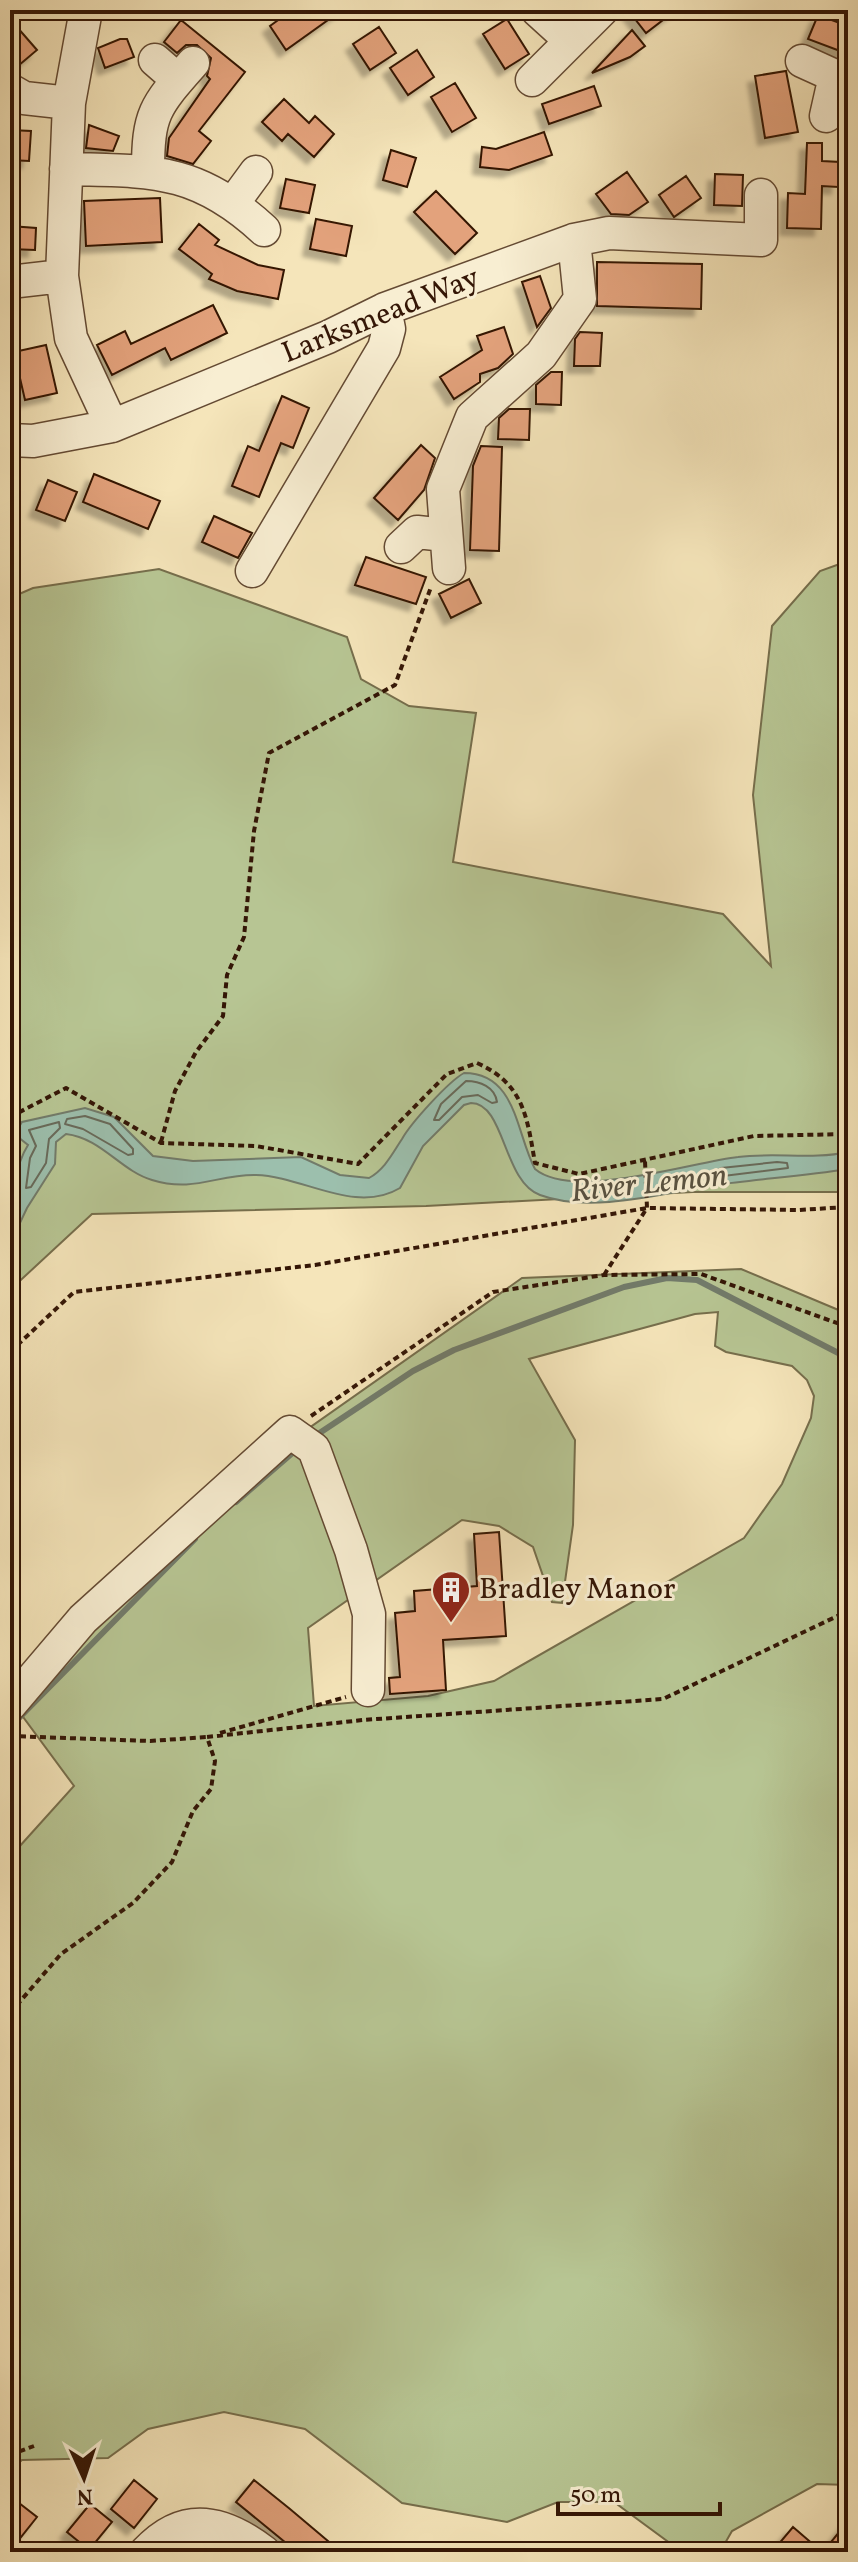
<svg xmlns="http://www.w3.org/2000/svg" width="858" height="2562" viewBox="0 0 858 2562" font-family="Vollkorn,serif">
	<style>
		.green { fill: #b7c593; stroke: #766e4c; stroke-width: 2; fill-rule: evenodd }
		.water { fill: #9cbfad; stroke: #727b6a; stroke-width: 2 }
		.lines { fill: none; stroke-linecap: round; stroke-linejoin: round }
		.shore { stroke: #686a5a; stroke-width: 2 }
		.stream { stroke: #727b6a; stroke-width: 6 }
		.building { fill: #e3a27b; stroke: #341606; stroke-width: 2; filter: url(#shadow) }
		.minor-casing { stroke: #644a33; stroke-width: 35 }
		.path { stroke: #341606; stroke-width: 4; stroke-dasharray: 6 4; stroke-linecap: butt }
		.minor { stroke: #f8eed2; stroke-width: 32 }
		.labels { text-anchor: middle; dominant-baseline: central; stroke-width: 6; stroke-linejoin: round; paint-order: stroke }
		.street-label { font-size: 30px; fill: #341606; stroke: #f8eed2 }
		.poi-label { font-size: 30px; fill: #341606; stroke: #f8eed2; text-anchor: start }
		.water-label { font-size: 32px; font-style: italic; fill: #585140; stroke: #f8eed2 }
	</style>
	<defs>
		<filter id="shadow"><feDropShadow dx="-7" dy="7" stdDeviation="2" flood-color="#0004"/></filter>
	</defs>
	<rect width="100%" height="100%" fill="#f5e5ba"/>
	<filter id="stains"><feTurbulence type="fractalNoise" baseFrequency=".0025" numOctaves="4"/><feColorMatrix values="0 0 0 0 .2 0 0 0 0 .09 0 0 0 0 .02 0 0 0 .5 -.17"/></filter>
	<radialGradient id="worn" r=".72"><stop offset=".6" stop-color="#630" stop-opacity="0"/><stop offset="1" stop-color="#630" stop-opacity=".3"/></radialGradient>
	<!-- green -->
	<path class="green" d="M848,561v631h-155l-267,14 -334,8 -82,76v-692l23,-10 126,-19 188,68 14,42 48,27 67,7 -23,149 270,52 48,52 -18,-171 19,-169 48,-55z
		M741,1269l107,45v1171l-31,-1 -85,47 -12,21h-38l-68,-50h-56l-51,20 -105,-19 -97,-74 -81,-17 -76,17 -40,29 -86,2 -12,10v-613l64,-71 -56,-76 227,-237 277,-195zM718,1312l-3,34 11,6 66,14 15,14 7,16 -3,22 -29,66 -38,54 -250,143 -66,15 -114,10 -6,-78 154,-108 37,6 34,21 19,55 10,1 11,-78 2,-85 -46,-81 166,-45z"/>
	<!-- water -->
	<path class="water" d="M464,1073c53,0 52,61 71,96 38,32 157,-7 203,-12 37,-5 74,3 110,-5v17c-44,7 -89,10 -133,16 -51,8 -124,29 -175,10 -37,-13 -35,-92 -69,-92l-7,2 -41,41 -23,42c-45,27 -97,-12 -144,-13 -38,-1 -62,18 -104,5 -31,-9 -51,-42 -86,-46l-10,8 -1,22 -28,44 -17,36c0,-32 2,-74 18,-99l-10,-8 -1,-7 5,-8 63,-14 29,9 39,39 40,5 108,-4 39,18 29,3c16,-9 23,-24 33,-39 9,-16 46,-57 62,-66z"/>
	<g class="lines">
		<!-- shore -->
		<path class="shore" d="M466,1081c14,0 29,6 31,21l-5,1 -14,-8 -16,2 -23,23h-5l7,-16z
			M85,1116l25,8 23,25v5l-5,1 -45,-26 -18,-5 2,-5z
			M59,1122l1,6 -11,11 -3,24 -15,24 -5,1 4,-30 6,-12 -7,-16z
			M777,1162l10,1 1,5 -73,9 -4,-3 10,-6z"/>
		<!-- stream -->
		<path class="stream" d="M312,1438l101,-67 41,-21 170,-63 43,-9 30,2 151,78
			M236,1502l61,-53
			M10,1735l8,-16 177,-180"/>
	</g>
	<!-- building -->
	<path class="building" d="M292,10h50l-56,40 -16,-24z
		M628,10h48l-30,23z
		M818,15l30,11v28l-40,-15z
		M10,19l27,31 -25,21h-2z
		M507,19l22,35 -24,15 -22,-35z
		M181,20l64,52 -46,59 12,10 -18,23 -26,-8 2,-18 41,-59 -3,-3 4,-18 -14,-13h-11l-9,8 -13,-11z
		M379,27l17,26 -26,17 -17,-26z
		M632,30l13,16 -15,11 -38,16z
		M120,39h7l7,18 -29,11 -7,-20z
		M417,50l17,27 -26,18 -18,-27z
		M786,71l12,61 -33,6 -10,-62z
		M455,83l21,35 -24,14 -21,-35z
		M594,86l7,20 -52,18 -7,-20z
		M284,99l25,24 6,-7 19,18 -20,23 -26,-23 -6,7 -20,-19z
		M89,125l30,11 -6,15 -27,-3z
		M10,130l21,1 -2,30 -19,-1z
		M544,132l8,23 -43,15 -29,-3 2,-20 14,2z
		M807,143h15v18l18,1 -2,25 -16,-1 -1,43 -34,-1 1,-35 17,1z
		M391,150l25,8 -9,29 -24,-7z
		M627,172l21,30 -19,13 -18,-1 -15,-20z
		M715,174l28,1 -1,31 -28,-1z
		M686,176l15,22 -27,19 -15,-22z
		M286,179l29,6 -6,28 -29,-5z
		M436,191l41,42 -22,21 -41,-42z
		M160,198l2,44 -76,4 -2,-45z
		M316,219l36,7 -6,30 -36,-7z
		M199,224l20,16 -4,5 43,20 26,5 -6,29 -41,-8 -28,-12 3,-5 -33,-25z
		M10,226l26,2 -1,22 -25,-1z
		M597,262l105,2 -1,45 -104,-3z
		M540,276l11,32 -14,19 -15,-45z
		M213,305l14,28 -56,27 -6,-12 -53,27 -15,-30 28,-14 6,13z
		M504,327l9,27 -15,14 -18,6v8l-26,17 -14,-22 42,-27 -5,-14z
		M580,332l22,1 -2,33h-26l1,-27z
		M46,345l11,48 -32,7 -11,-48z
		M551,372h11l-1,33 -25,-1v-19z
		M282,396l27,12 -16,40 -12,-5 -22,54 -27,-11 16,-40 11,5z
		M509,409h21l-1,31 -31,-1 1,-21z
		M421,445l14,13 -11,32 -26,30 -24,-22z
		M481,446l21,1 -3,104 -29,-1 3,-84z
		M94,474l66,27 -12,28 -65,-27z
		M48,480l29,12 -12,29 -29,-11z
		M214,516l38,17 -14,25 -36,-16z
		M366,557l60,20 -10,27 -61,-19z
		M469,579l12,24 -30,15 -12,-24z
		M499,1532l7,104 -63,4 3,50 -56,4 -1,-16 11,-1 -5,-64 20,-2 -1,-20 63,-5 -3,-52z
		M134,2480l23,19 -23,29 -23,-19z
		M254,2480l36,29 51,43h-44l-61,-50z
		M10,2496l27,21 -27,34z
		M90,2504l22,18 -23,28 -22,-18z
		M848,2521v31h-25z
		M793,2527l29,25h-50z"/>
	<g class="lines">
		<defs>
			<path id="minor" d="M86,10l-17,93 -7,173 9,62 41,88
				M537,10l33,30
				M155,60l23,20
				M802,61l33,15
				M532,80l70,-70
				M10,90l14,8 45,5
				M826,116l9,-40 13,2
				M66,169c86,2 131,-1 198,61
				M148,171c0,-58 7,-65 45,-108
				M234,202l22,-30
				M10,282l52,-6
				M10,440l23,1 79,-15 216,-89 57,-28 189,-69 35,-7 152,7v-45
				M401,547l16,-15 28,3
				M449,568l-6,-79 29,-72 69,-62 39,-56 -6,-59
				M252,571l132,-223 5,-19 -4,-20
				M10,1705l73,-86 207,-187 24,17 37,101 18,64 -1,76
				M146,2552c38,-41 78,-31 118,0"/>
		</defs>
		<!-- minor casing -->
		<use href="#minor" class="minor-casing"/>
		<!-- path -->
		<path class="path" d="M10,1117l56,-29 95,55 95,3 102,18 89,-90 30,-11c47,21 50,54 58,100l44,11 175,-38 94,-2
			M161,1142l14,-51 21,-39 27,-36 4,-41 17,-38 10,-106 15,-78 126,-68 36,-98
			M604,1275l43,-67 -2,-47
			M10,1352l64,-60 241,-27 332,-57 152,2 49,-3
			M311,1416l182,-124 111,-17 97,-1 147,53
			M220,1733l126,-36
			M10,1736l140,5 57,-4
			M10,2013l51,-59 72,-51 39,-41 21,-51 18,-22 4,-28 -8,-24 156,-17 300,-21 185,-88
			M10,2455l24,-9"/>
		<!-- minor -->
		<use href="#minor" class="minor"/>
	</g>
	<!-- icons -->
	<defs>
		<symbol id="building-pin" viewBox="-11 -11 22 30"><path d="M0 17L-7.5 6A9.5 9.5 0 1 1 7.5 6Z" fill="#8f2418" stroke="#f8eed2"/><path d="M-4-6H4V6H1V3H-1V6H-4ZM-2.5-4.3h1.7v1.8h-1.7ZM.8-4.3h1.7v1.8H.8ZM-2.5-1h1.7V.8h-1.7ZM.8-1h1.7V.8H.8Z" fill="#fff"/></symbol>
	</defs>
	<g fill-rule="evenodd">
		<use href="#building-pin" x="429" y="1568" width="44" height="60"/>
	</g>
	<g class="labels">
		<!-- street labels -->
		<g class="street-label">
			<text transform="translate(381 316) rotate(-22)">Larksmead Way</text>
		</g>
		<!-- poi labels -->
		<g class="poi-label">
			<text x="479" y="1590">Bradley Manor</text>
		</g>
		<!-- water labels -->
		<g class="water-label">
			<text transform="translate(649 1185) rotate(-6)">River Lemon</text>
		</g>
	</g>
	<!-- margin -->
	<rect width="858" height="2562" fill="none" stroke="#f5e5ba" stroke-width="40"/>
	<rect x="12" y="12" width="834" height="2538" fill="none" stroke="#341606" stroke-width="4"/>
	<rect x="20" y="20" width="818" height="2522" fill="none" stroke="#341606" stroke-width="2"/>
	<!-- north arrow -->
	<g transform="translate(84 2478) rotate(177)" stroke="#f8eed2" stroke-width="6" paint-order="stroke">
	<path d="M0-6L14 30L0 20L-14 30Z" fill="#341606"/>
	<text y="-12" font-size="22" font-weight="bold" text-anchor="middle" fill="#341606">N</text>
	</g>
	<!-- scale -->
	<path d="M558 2502v12h162v-12" fill="none" stroke="#341606" stroke-width="4"/>
	<text x="570" y="2502" font-size="24" fill="#341606" stroke="#f8eed2" stroke-width="6" paint-order="stroke">50 m</text>
	<rect width="100%" height="100%" filter="url(#stains)"/>
	<rect width="100%" height="100%" fill="url(#worn)"/>
</svg>
